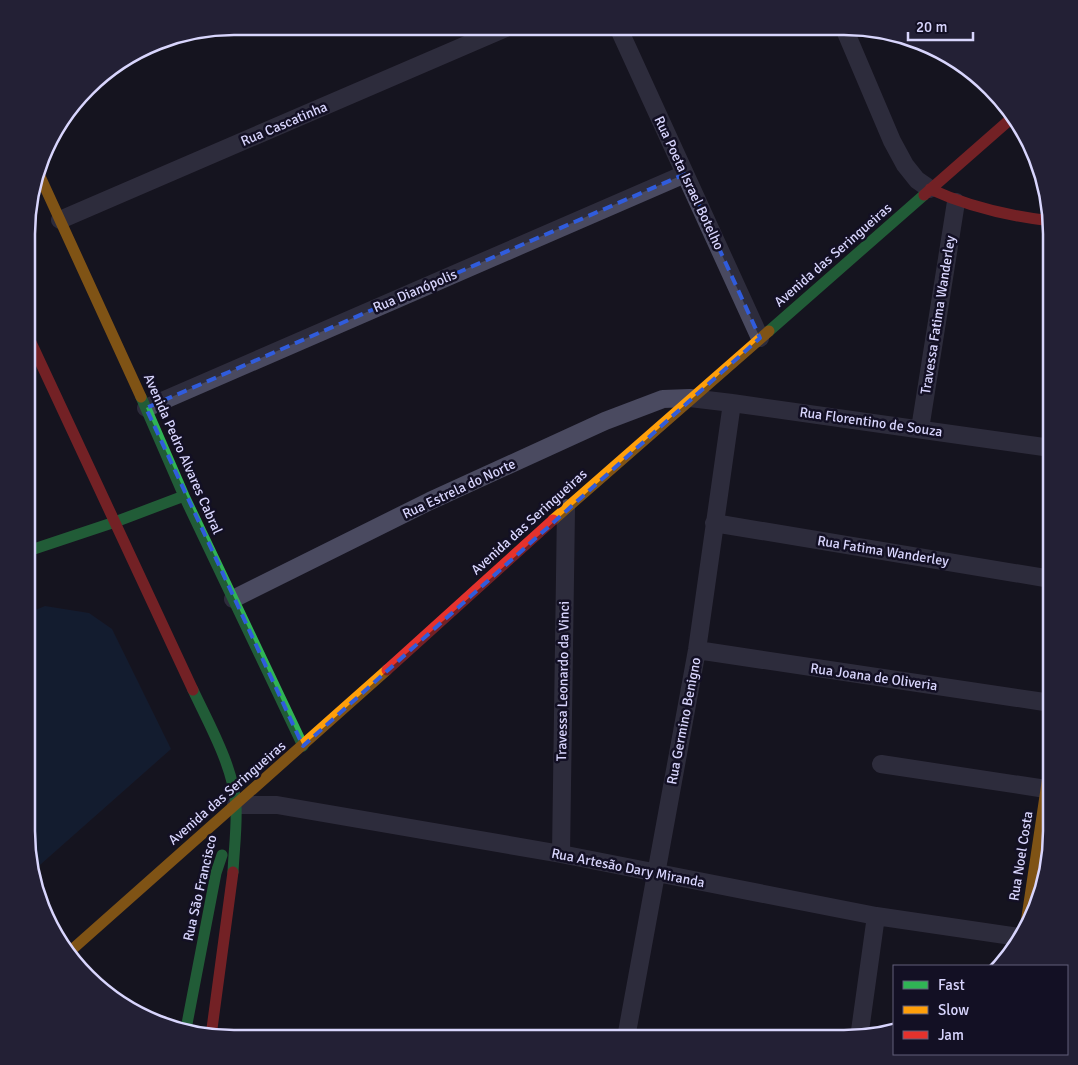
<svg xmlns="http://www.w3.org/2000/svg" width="1078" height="1065" viewBox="0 0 1078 1065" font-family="Signika,sans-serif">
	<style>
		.water { fill: #112643 }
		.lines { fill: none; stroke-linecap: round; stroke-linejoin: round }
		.street { stroke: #4a4a60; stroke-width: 18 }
		.fast { stroke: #30b455; stroke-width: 11 }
		.slow { stroke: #ff9f0a; stroke-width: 11 }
		.jam { stroke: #e5322d; stroke-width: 11 }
		.marked { fill: none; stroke: #305cdc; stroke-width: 4; stroke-dasharray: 10 6; stroke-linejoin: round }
		.labels { text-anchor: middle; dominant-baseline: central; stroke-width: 5; stroke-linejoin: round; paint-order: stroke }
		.street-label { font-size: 14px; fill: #d8d5fd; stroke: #131024 }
		.rim { fill: none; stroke: #d8d5fd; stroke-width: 2.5 }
	</style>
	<rect width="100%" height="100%" fill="#16141f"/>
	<!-- water -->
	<path class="water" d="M45,606l44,7 23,16 59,120 -139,123 -5,-28 1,-231z"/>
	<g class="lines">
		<!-- street -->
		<path class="street" d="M618,27l142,311
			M844,28l48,113 13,24 12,15 13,9
			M60,220l448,-193
			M146,408l539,-234
			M920,429l36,-227
			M714,523l337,56
			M233,599l197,-98 175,-80 58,-22 27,-1 42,5 319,45
			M697,650l354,53
			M881,764l165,25
			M236,805h41l284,49 315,62 143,21
			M561,854l5,-346
			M626,1038l71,-388 35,-247
			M859,1038l17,-122"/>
		<!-- fast -->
		<path class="fast" d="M769,331l155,-136
			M141,397l43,99 119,250
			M28,551l87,-29 69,-26
			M193,690c16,34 41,78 43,116 1,22 -2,44 -3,66
			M186,1029l30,-156 6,-18"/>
		<!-- slow -->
		<path class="slow" d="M38,172l103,225
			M553,520l216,-189
			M1025,930l26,-174
			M67,954l320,-284"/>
		<!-- jam -->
		<path class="jam" d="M930,189c39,18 78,27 121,32
			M924,195l90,-79
			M29,338l164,352
			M387,670l166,-150
			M211,1036l22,-164"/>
	</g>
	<!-- marked area -->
	<path d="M0 0H1078V1065H0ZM685,174l75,164 -457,408 -157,-338z" fill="#16141f" fill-opacity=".55" fill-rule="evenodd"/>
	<path class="marked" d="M685,174l75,164 -457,408 -157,-338z"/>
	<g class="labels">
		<!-- street labels -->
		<g class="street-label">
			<text transform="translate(284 124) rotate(-23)">Rua Cascatinha</text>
			<text transform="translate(689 183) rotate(65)">Rua Poeta Israel Botelho</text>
			<text transform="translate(833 255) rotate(-41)">Avenida das Seringueiras</text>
			<text transform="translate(415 291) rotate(-23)">Rua Dianópolis</text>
			<text transform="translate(938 315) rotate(-81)">Travessa Fatima Wanderley</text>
			<text transform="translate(871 422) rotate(8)">Rua Florentino de Souza</text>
			<text transform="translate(183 454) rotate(66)">Avenida Pedro Alvares Cabral</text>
			<text transform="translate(459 489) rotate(-25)">Rua Estrela do Norte</text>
			<text transform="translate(529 522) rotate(-42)">Avenida das Seringueiras</text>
			<text transform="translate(883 551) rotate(9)">Rua Fatima Wanderley</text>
			<text transform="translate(874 677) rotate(8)">Rua Joana de Oliveria</text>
			<text transform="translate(563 681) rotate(-89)">Travessa Leonardo da Vinci</text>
			<text transform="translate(684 721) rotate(-79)">Rua Germino Benigno</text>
			<text transform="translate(227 793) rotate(-41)">Avenida das Seringueiras</text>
			<text transform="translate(1021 856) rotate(-81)">Rua Noel Costa</text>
			<text transform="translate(628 868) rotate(11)">Rua Artesão Dary Miranda</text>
			<text transform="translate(200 888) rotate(-77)">Rua São Francisco</text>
		</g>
	</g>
	<!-- crop -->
	<path d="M0 0H1078V1065H0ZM234 35H844A199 199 0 0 1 1043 234V831A199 199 0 0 1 844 1030H234A199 199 0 0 1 35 831V234A199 199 0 0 1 234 35Z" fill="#232035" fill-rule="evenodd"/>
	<path class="rim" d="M234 35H844A199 199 0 0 1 1043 234V831A199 199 0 0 1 844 1030H234A199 199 0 0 1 35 831V234A199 199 0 0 1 234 35Z"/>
	<!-- legend -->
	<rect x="893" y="965" width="175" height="90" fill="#131024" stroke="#625f7b"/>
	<rect x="903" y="981" width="25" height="8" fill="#30b455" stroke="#625f7b"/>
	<text x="938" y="990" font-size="15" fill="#d8d5fd">Fast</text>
	<rect x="903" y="1006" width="25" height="8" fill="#ff9f0a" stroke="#625f7b"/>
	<text x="938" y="1015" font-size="15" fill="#d8d5fd">Slow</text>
	<rect x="903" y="1031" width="25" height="8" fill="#e5322d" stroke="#625f7b"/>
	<text x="938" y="1040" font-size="15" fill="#d8d5fd">Jam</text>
	<!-- scale -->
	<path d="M908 32v8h65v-8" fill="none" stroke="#d8d5fd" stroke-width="2.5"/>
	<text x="916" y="32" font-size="15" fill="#d8d5fd" stroke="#131024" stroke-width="4" paint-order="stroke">20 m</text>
</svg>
